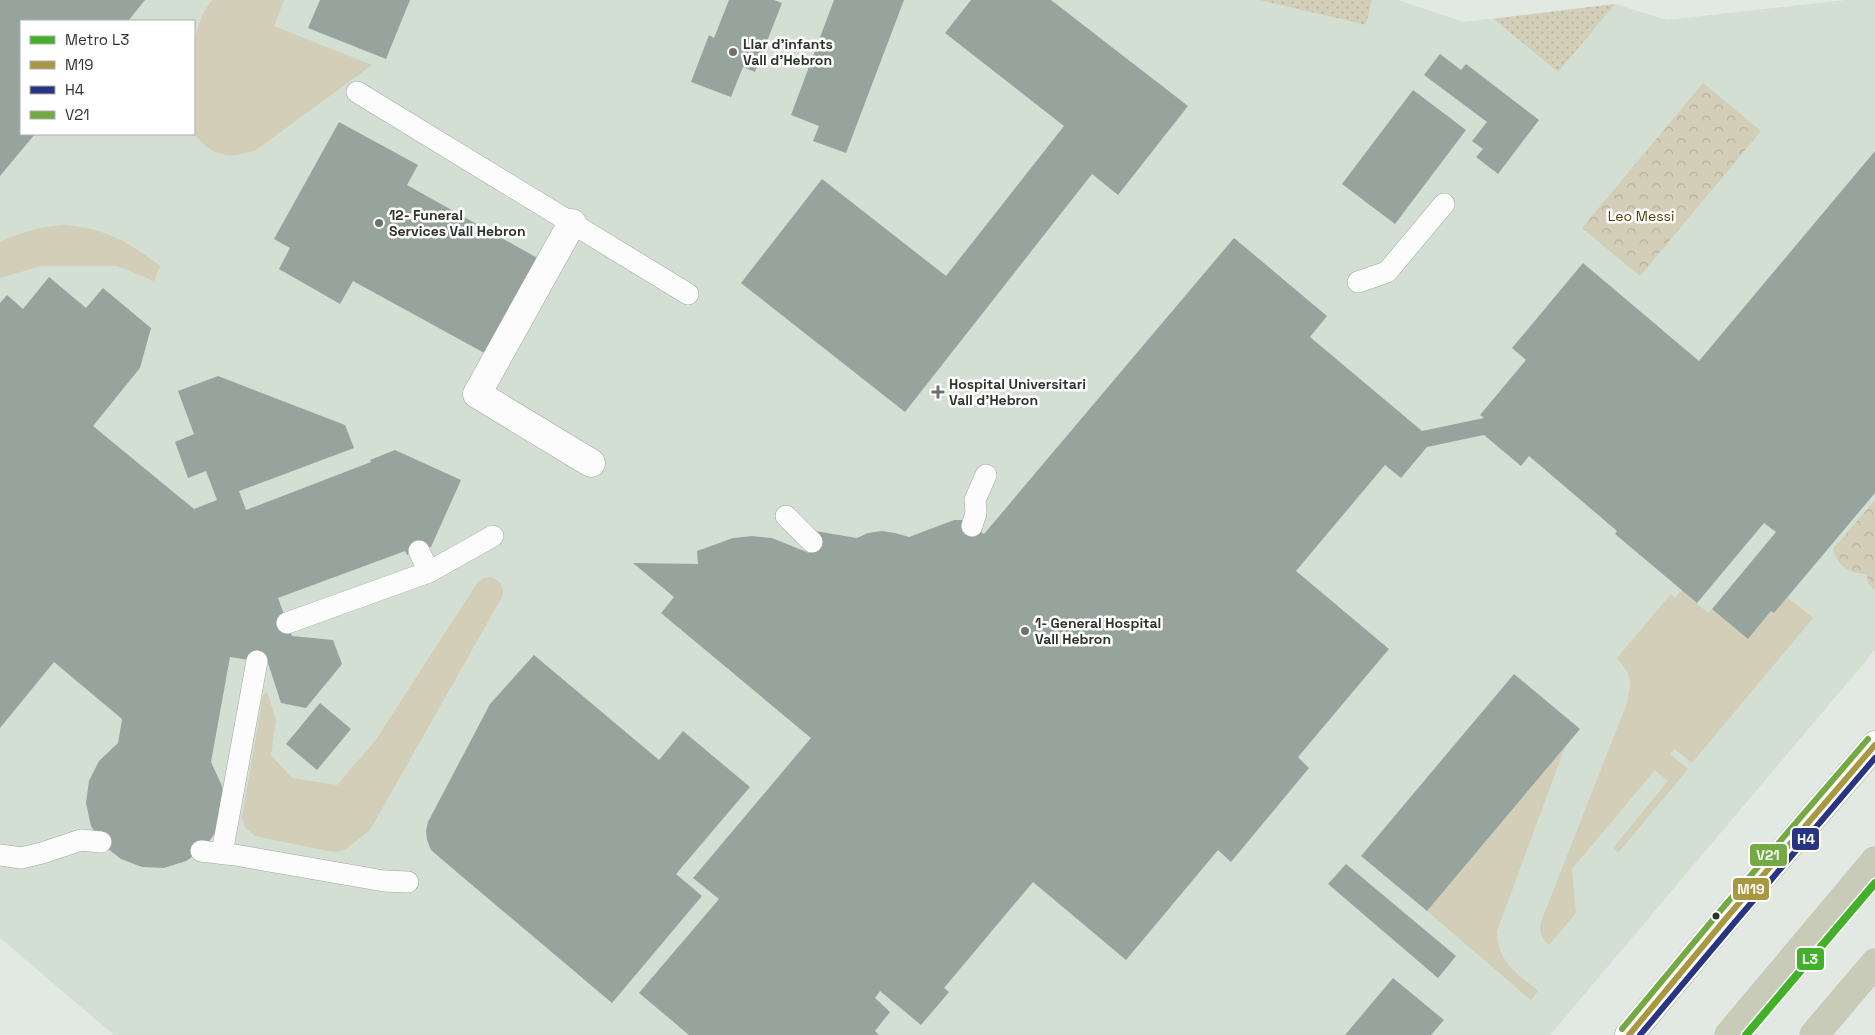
<svg xmlns="http://www.w3.org/2000/svg" width="1875" height="1035" viewBox="0 0 1875 1035" font-family="'Space Grotesk',sans-serif">
	<style>
		.built { fill: #d3dfd2; fill-rule: evenodd }
		.grass { fill: #d2ceb7 }
		.park { fill: url(#park-crowns) }
		.garden { fill: url(#garden-dots) }
		.building { fill: #97a49d }
		.lines { fill: none; stroke-linecap: round; stroke-linejoin: round }
		.lane-casing { stroke: #a3a7a3; stroke-width: 22 }
		.street-casing { stroke: #a3a7a3; stroke-width: 29 }
		.secondary-casing { stroke: #a3a7a3; stroke-width: 29 }
		.highway-casing { stroke: #bfc3bf; stroke-width: 29 }
		.lane { stroke: #fbfcfb; stroke-width: 21 }
		.street { stroke: #fbfcfb; stroke-width: 28 }
		.secondary { stroke: #fbfcfb; stroke-width: 28 }
		.highway { stroke: #c8cbb8; stroke-width: 28 }
		.bus-1-casing { stroke: #fff; stroke-width: 10 }
		.bus-2-casing { stroke: #fff; stroke-width: 10 }
		.bus-3-casing { stroke: #fff; stroke-width: 10 }
		.bus-1 { stroke: #a89842; stroke-width: 6 }
		.bus-2 { stroke: #283583; stroke-width: 6 }
		.bus-3 { stroke: #73aa44; stroke-width: 6 }
		.metro-1-casing { stroke: #fff; stroke-width: 11 }
		.metro-1 { stroke: #43b02a; stroke-width: 8 }
		.poi-dot { fill: #6e726d; stroke: #fff; stroke-width: 2 }
		.bus-dot { fill: #2f332e; stroke: #fff; stroke-width: 2 }
		.labels { text-anchor: middle; dominant-baseline: central; stroke-width: 5; stroke-linejoin: round; paint-order: stroke }
		.poi-label { font-size: 14px; font-weight: bold; fill: #2f332e; stroke: #fff; text-anchor: start }
		.park-label { font-size: 14px; fill: #4d3f00; stroke: #fff }
		.line-badge { stroke: #fff; stroke-width: 2 }
		.badge-label { font-size: 14px; text-anchor: middle; font-weight: bold; fill: #fff }
	</style>
	<defs>
		<pattern id="park-crowns" width="20" height="18" patternUnits="userSpaceOnUse" patternTransform="scale(1.25)"><rect width="20" height="18" fill="#d2ceb7"/><path d="M2 6a3 3 0 1 1 6 0M12 15a3 3 0 1 1 6 0" fill="none" stroke="#b5b19e"/></pattern>
		<pattern id="garden-dots" width="8" height="8" patternUnits="userSpaceOnUse" patternTransform="scale(1.25)"><rect width="8" height="8" fill="#d2ceb7"/><path d="M2 2h.1M6 6h.1" fill="none" stroke="#b5b19e" stroke-width="1.8" stroke-linecap="round"/></pattern>
	</defs>
	<rect width="100%" height="100%" fill="#e2e8e2"/>
	<!-- built -->
	<path class="built" d="M0,0h1259l107,25 6,-25h26l66,22 151,-18 52,16 179,-20h29v650l-325,385h-1436l-114,-97zM21,21h173v113h-173z"/>
	<!-- grass -->
	<path class="grass" d="M212,0h72l-10,26 98,39 -116,85c-26,10 -46,6 -62,-17 0,-40 -9,-101 18,-133z
		M63,225c41,3 65,16 97,41l-6,15 -37,-15h-76l-41,12v-36c21,-10 40,-15 63,-17z
		M490,577c10,3 15,9 12,20l-132,233 -25,20 -12,2 -78,-16 -10,-9 -3,-10 21,-121 2,-3 3,1 8,27 -5,34 21,23 45,7 38,-44 103,-159 5,-4z
		M1682,590l26,23 4,-4 36,30 23,-28 3,2 13,-16 26,21 -121,145 -17,-14 -5,5 18,15 -70,84 -5,-5 55,-67 -13,-11 -83,99 4,44 -27,32c-8,-7 -10,-13 -8,-23l86,-219c5,-23 5,-27 -10,-45l54,-64 4,4z
		M1565,747l-68,184c0,31 20,42 41,60l-7,9 -104,-89z"/>
	<!-- park -->
	<path class="park" d="M1703,83l58,48 -121,145 -58,-48z
		M1875,500v90c-6,-5 -8,-8 -8,-16 -17,-1 -29,-6 -34,-25z"/>
	<!-- garden -->
	<path class="garden" d="M1259,0h113l-6,25z
		M1615,4l-57,68 -64,-53z"/>
	<!-- building -->
	<path class="building" d="M0,0h145l-17,21h-107v113h14l-35,42z
		M320,0h90l-24,59 -78,-31z
		M729,0h45l8,3 -27,69 -12,-5 -12,30 -40,-15 18,-47 5,3z
		M834,0h70l-58,153 -33,-12 6,-15 -28,-11z
		M971,0h80l137,106 -70,89 -26,-21 -187,238 -164,-129 81,-104 124,97 118,-150 -119,-93z
		M1440,54l21,16 5,-6 73,56 -41,54 -22,-17 7,-8 -11,-8 15,-19 -63,-47z
		M1413,90l53,40 -71,94 -53,-40z
		M339,122l79,43 -11,20 134,75 -53,95 -135,-74 -13,23 -61,-35 11,-21 -16,-9z
		M1875,151v342l-101,120 -3,-2 -23,28 -36,-30 64,-77 -12,-9 -67,80 -82,-69 2,-3 -88,-75 -8,10 -37,-31 -57,12 -26,31 -16,-13 -89,106 93,78 -91,108 11,11 -78,94 -13,-12 -92,110 -93,-78 -89,106 5,4 -28,33 -41,-34 -5,7 15,14 -15,19 4,4h-190l-50,-42 80,-94 -26,-21 118,-140 -150,-125 13,-16 -41,-34 65,1 -1,-13 36,-13 19,-2 20,2 37,15 6,-22 42,7 11,-5 14,-2 13,2 14,4 45,-17h8l22,14 250,-296 93,78 -17,21 112,94 62,-13 -4,-3 46,-55 -14,-12 71,-85 116,98z
		M49,277l37,31 17,-20 48,40 -11,40 -47,58 101,83 23,-9 -11,-29 -18,7 -13,-36 19,-8 -16,-43 40,-15 127,49 9,23 -115,43 7,19 125,-48 -1,-2 25,-10 66,30 -30,67 -24,8 -2,-4 -127,47 14,38 41,4 9,24 -36,44 -25,-5 -13,-40 -38,-6 -19,105 11,24 2,22 -7,22 -13,19 -18,12 -22,7 -22,-1 -21,-8 -18,-14 -12,-19 -5,-23 3,-22 10,-20 19,-18 4,-24 -68,-57 -54,66v-425l7,-8 16,14z
		M534,655l125,105 24,-29 67,56 -74,87 26,22 -90,107 -173,-146 -8,-7 -4,-10 -1,-9 2,-9 62,-118z
		M1514,674l66,55 -153,182 -66,-55z
		M320,703l31,26 -34,41 -31,-26z
		M1346,864l110,92 -18,22 -110,-94z
		M1393,978l51,42 -13,15h-86z"/>
	<g class="lines">
		<defs>
			<path id="lane" d="M357,92l331,202
				M1358,282l29,-10 57,-68
				M786,516l26,26
				M972,526l4,-13 -1,-13 11,-25
				M419,551l10,21 64,-36
				M287,623l142,-51
				M201,851l34,4 149,26 24,1
				M222,853l35,-192
				M0,855l21,3 21,-5 39,-13 20,2"/>
			<path id="street" d="M572,223l-95,171 114,69"/>
			<path id="secondary" d="M1629,1035l99,-119 147,-171"/>
			<path id="highway" d="M1729,1035l146,-174
				M1814,1035l61,-72"/>
		</defs>
		<!-- lane casing -->
		<use href="#lane" class="lane-casing"/>
		<!-- street casing -->
		<use href="#street" class="street-casing"/>
		<!-- secondary casing -->
		<use href="#secondary" class="secondary-casing"/>
		<!-- highway casing -->
		<use href="#highway" class="highway-casing"/>
		<!-- lane -->
		<use href="#lane" class="lane"/>
		<!-- street -->
		<use href="#street" class="street"/>
		<!-- secondary -->
		<use href="#secondary" class="secondary"/>
		<!-- highway -->
		<use href="#highway" class="highway"/>
		<defs>
			<path id="bus-1" d="M1629,1035l99,-119 147,-171"/>
			<path id="bus-2" d="M1640,1035l95,-113 140,-164"/>
			<path id="bus-3" d="M1622,1029l99,-119 147,-171"/>
		</defs>
		<!-- bus-1 casing -->
		<use href="#bus-1" class="bus-1-casing"/>
		<!-- bus-2 casing -->
		<use href="#bus-2" class="bus-2-casing"/>
		<!-- bus-3 casing -->
		<use href="#bus-3" class="bus-3-casing"/>
		<!-- bus-1 -->
		<use href="#bus-1" class="bus-1"/>
		<!-- bus-2 -->
		<use href="#bus-2" class="bus-2"/>
		<!-- bus-3 -->
		<use href="#bus-3" class="bus-3"/>
		<defs>
			<path id="metro-1" d="M1746,1035l129,-152"/>
		</defs>
		<!-- metro-1 casing -->
		<use href="#metro-1" class="metro-1-casing"/>
		<!-- metro-1 -->
		<use href="#metro-1" class="metro-1"/>
	</g>
	<!-- markers -->
	<g class="poi-dot">
		<circle cx="733" cy="52" r="5"/>
		<circle cx="379" cy="223" r="5"/>
		<path d="M935.5 384.5h5v5h5v5h-5v5h-5v-5h-5v-5h5z"/>
		<circle cx="1025" cy="631" r="5"/>
	</g>
	<circle class="bus-dot" cx="1716" cy="916" r="4.5"/>
	<g class="labels">
		<!-- poi labels -->
		<g class="poi-label">
			<text x="743" y="44">Llar d'infants<tspan x="743" dy="16">Vall d'Hebron</tspan></text>
			<text x="389" y="215">12- Funeral<tspan x="389" dy="16">Services Vall Hebron</tspan></text>
			<text x="949" y="384">Hospital Universitari<tspan x="949" dy="16">Vall d'Hebron</tspan></text>
			<text x="1035" y="623">1- General Hospital<tspan x="1035" dy="16">Vall Hebron</tspan></text>
		</g>
		<!-- park labels -->
		<g class="park-label">
			<text x="1641" y="216">Leo Messi</text>
		</g>
	</g>
	<g class="line-badge">
		<rect x="1791" y="827" width="29" height="24" rx="5" fill="#283583"/>
		<rect x="1749" y="843" width="39" height="24" rx="5" fill="#73aa44"/>
		<rect x="1732" y="877" width="38" height="24" rx="5" fill="#a89842"/>
		<rect x="1796" y="947" width="29" height="24" rx="5" fill="#43b02a"/>
	</g>
	<g class="badge-label">
		<text x="1806" y="844">H4</text>
		<text x="1768" y="860">V21</text>
		<text x="1751" y="894">M19</text>
		<text x="1810" y="964">L3</text>
	</g>
	<!-- legend -->
	<rect x="20" y="20" width="175" height="115" fill="#ffffff" stroke="#acadab"/>
	<rect x="30" y="36" width="25" height="8" fill="#43b02a" stroke="#acadab"/>
	<text x="65" y="45" font-size="15" fill="#2f332e">Metro L3</text>
	<rect x="30" y="61" width="25" height="8" fill="#a89842" stroke="#acadab"/>
	<text x="65" y="70" font-size="15" fill="#2f332e">M19</text>
	<rect x="30" y="86" width="25" height="8" fill="#283583" stroke="#acadab"/>
	<text x="65" y="95" font-size="15" fill="#2f332e">H4</text>
	<rect x="30" y="111" width="25" height="8" fill="#73aa44" stroke="#acadab"/>
	<text x="65" y="120" font-size="15" fill="#2f332e">V21</text>
</svg>
